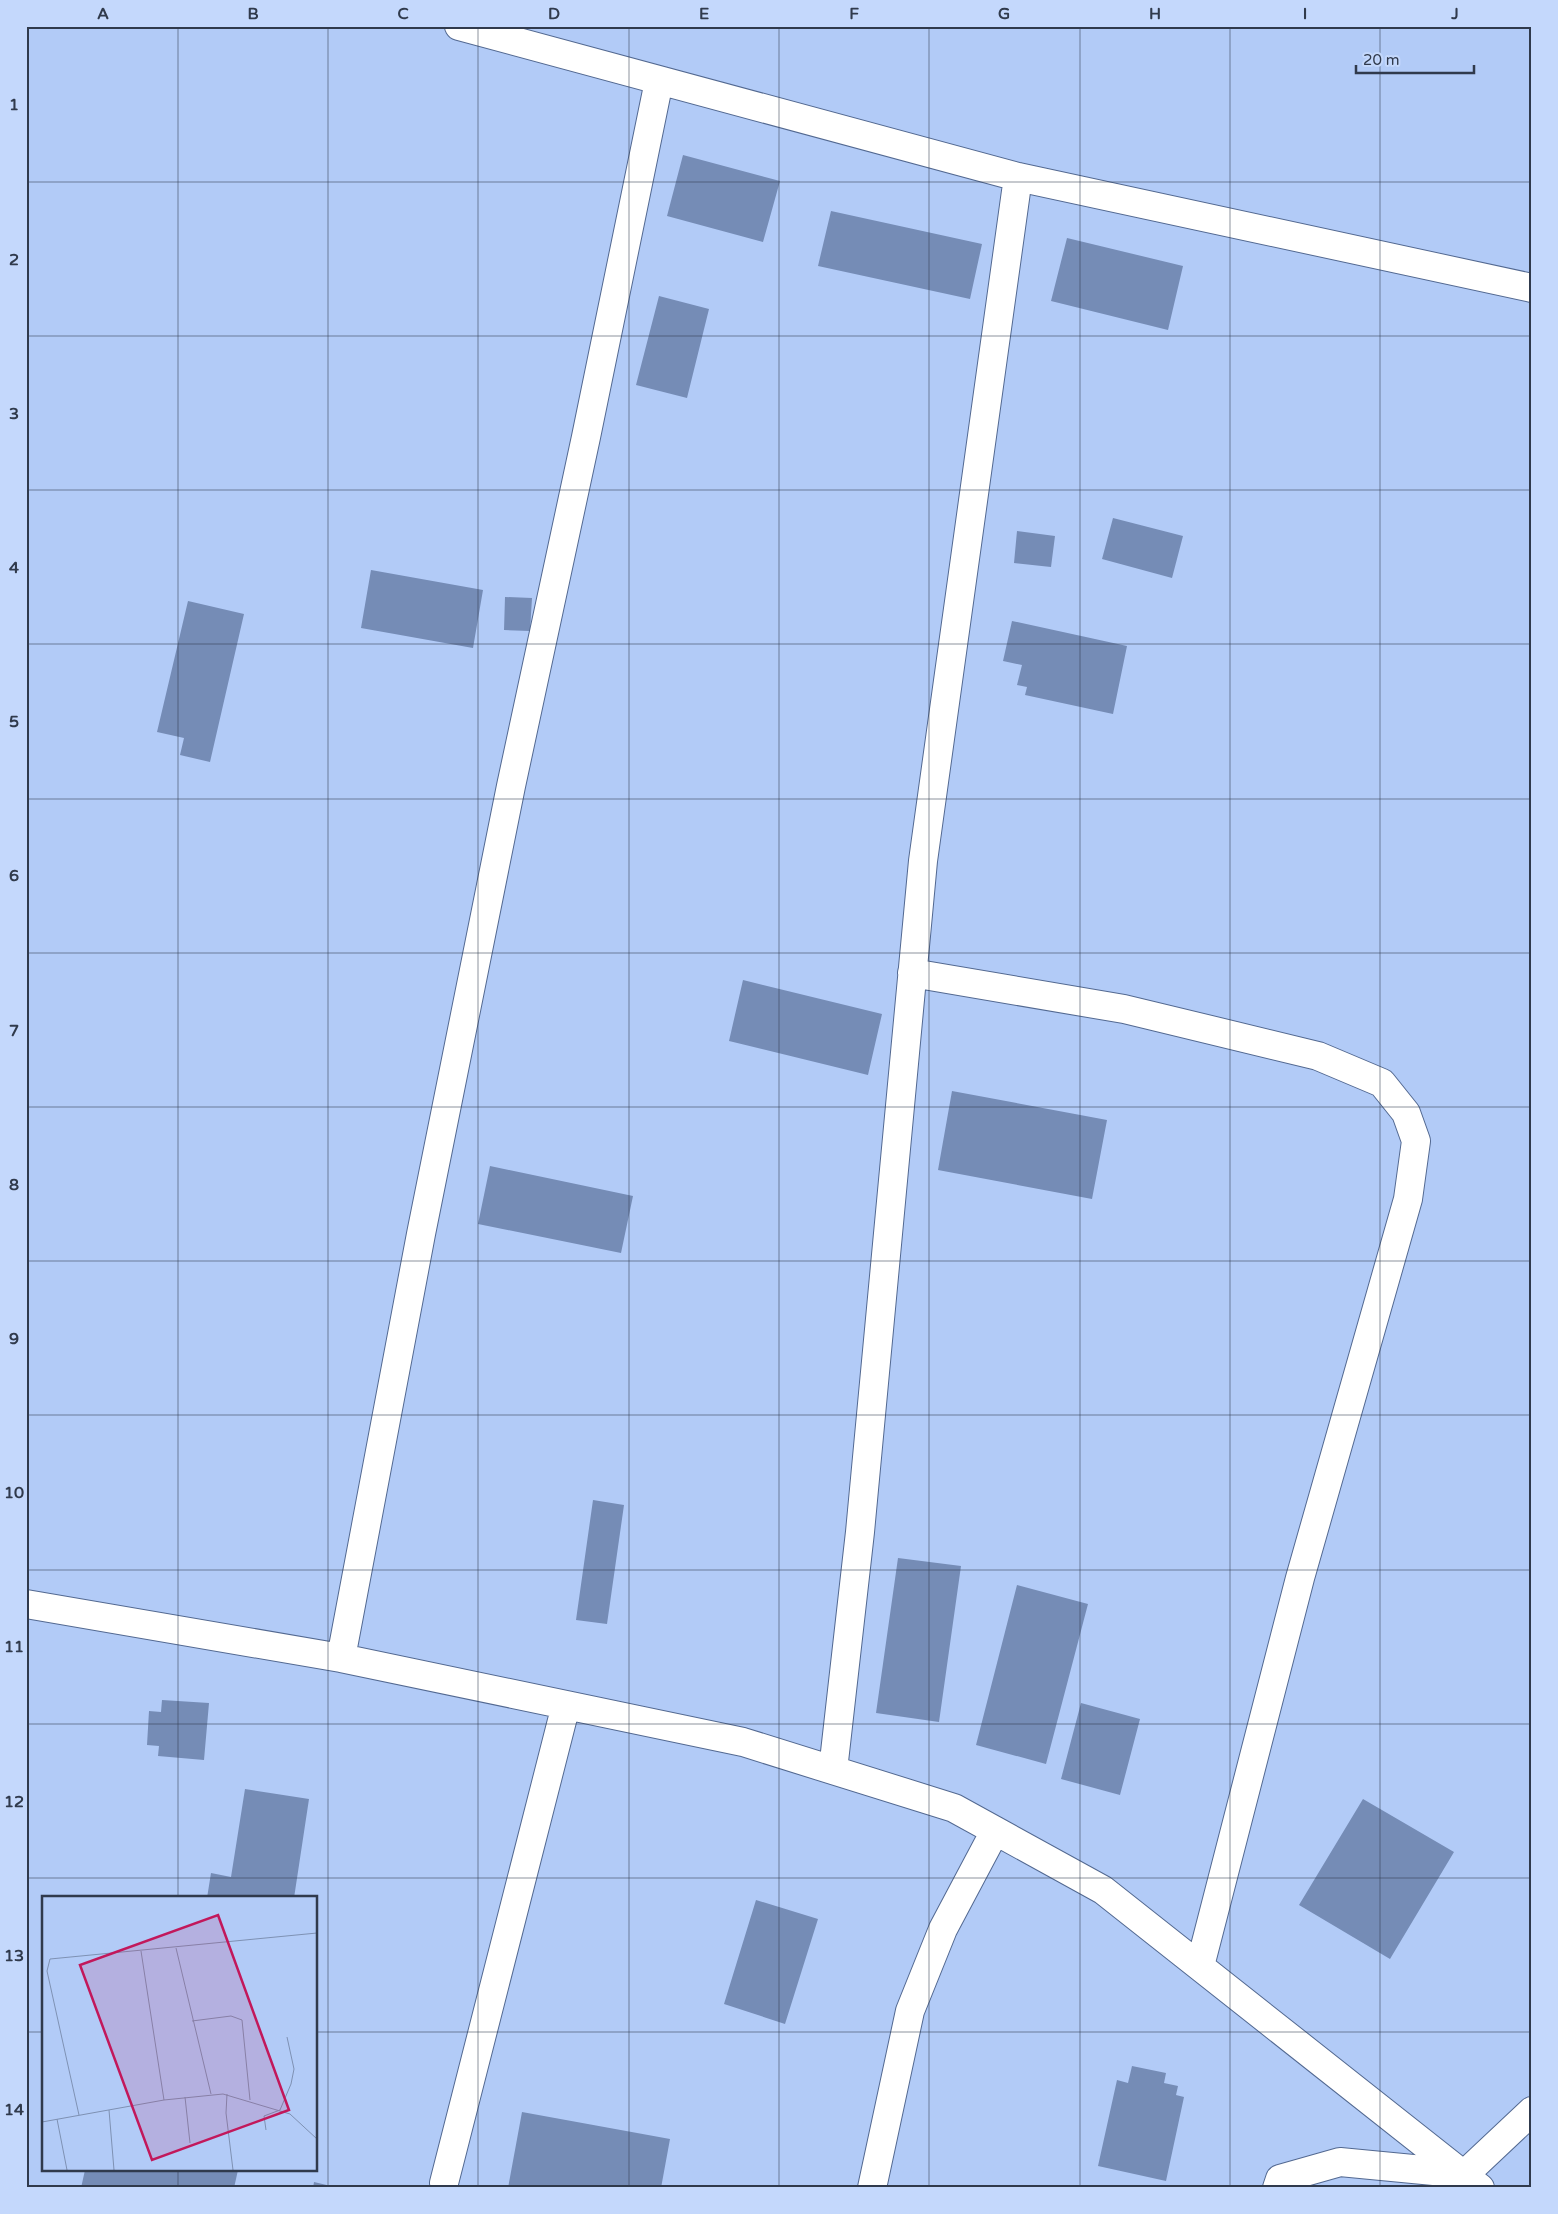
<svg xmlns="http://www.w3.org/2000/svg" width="1558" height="2214" viewBox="0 0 1558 2214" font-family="'Varela Round',sans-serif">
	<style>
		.building { fill: #758cb6 }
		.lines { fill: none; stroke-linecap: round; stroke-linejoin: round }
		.street-casing { stroke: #536991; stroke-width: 30 }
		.street { stroke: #fff; stroke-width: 28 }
		.grid { fill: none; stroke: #303a4c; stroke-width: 1; stroke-opacity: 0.55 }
		.inset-road { fill: none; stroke: #7e91b3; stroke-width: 1 }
		.view { fill: #c2185b; fill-opacity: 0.15; stroke: #c2185b; stroke-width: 2.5 }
		.inset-edge { fill: none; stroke: #303a4c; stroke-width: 2.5 }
		.neatline { fill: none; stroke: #303a4c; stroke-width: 2 }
		.grid-label { font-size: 16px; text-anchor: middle; font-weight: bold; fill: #303a4c }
	</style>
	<rect width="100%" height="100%" fill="#b2cbf7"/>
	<!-- building -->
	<path class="building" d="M683,155l97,26 -17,61 -96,-26z
		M831,211l151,33 -12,55 -152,-33z
		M1067,238l116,28 -15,64 -117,-29z
		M659,296l50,13 -22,89 -51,-13z
		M1113,518l70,18 -11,42 -70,-19z
		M1017,531l38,5 -4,31 -37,-4z
		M371,570l112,20 -10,58 -112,-20z
		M505,597l27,1 -2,33 -26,-1z
		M188,601l56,13 -34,148 -30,-7 4,-17 -27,-6z
		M1012,621l115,25 -14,68 -88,-19 2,-8 -10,-2 5,-20 -19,-4z
		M743,980l139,34 -14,61 -139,-34z
		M952,1091l155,29 -15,79 -154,-29z
		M490,1166l143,30 -12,57 -143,-29z
		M593,1500l31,5 -17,119 -31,-4z
		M898,1558l63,8 -22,156 -63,-9z
		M1017,1585l71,19 -42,160 -70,-19z
		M162,1700l47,3 -5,57 -46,-4 1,-10 -12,-1 2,-34 12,1z
		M1081,1703l59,16 -20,76 -59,-16z
		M245,1789l64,10 -15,99h-87l4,-25 20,4z
		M1363,1799l91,53 -64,107 -91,-54z
		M756,1900l62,19 -33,105 -61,-20z
		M1132,2066l34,7 -2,10 14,3 -2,9 8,2 -18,84 -68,-15 19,-86 11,3z
		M522,2112l148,27 -9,49h-153z
		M85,2170h153l-4,18h-153z
		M314,2182l21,5v1h-22z"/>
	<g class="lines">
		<defs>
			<path id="street" d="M459,26l559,151 514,111
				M912,973l212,36 194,47 64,27 24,30 10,28 -8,58 -108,379 -100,388
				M26,1604l315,54 402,84 211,66 149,82 377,298
				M341,1658l80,-424 90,-448 75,-349 73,-356
				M833,1770l27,-238 63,-671 95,-684
				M444,2183l122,-478
				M872,2188l38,-177 33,-82 52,-98
				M1277,2188l3,-9 60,-17 125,12 67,-63"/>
		</defs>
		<!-- street casing -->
		<use href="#street" class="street-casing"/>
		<!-- street -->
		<use href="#street" class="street"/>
	</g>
	<!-- grid -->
	<path class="grid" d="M178,26v1872M328,26v2162M478,26v2162M629,26v2162M779,26v2162M929,26v2162M1080,26v2162M1230,26v2162M1380,26v2162M26,182h1506M26,336h1506M26,490h1506M26,644h1506M26,799h1506M26,953h1506M26,1107h1506M26,1261h1506M26,1415h1506M26,1570h1506M26,1724h1506M26,1878h1506M26,2032h18M316,2032h1216M178,2170v18"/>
	<!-- overview -->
	<g transform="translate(42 1896)">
		<rect width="275" height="275" fill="#b2cbf7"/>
		<path class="inset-road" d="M134,52l35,146M99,55l23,149M150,125l39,-5 11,4 8,80M185,198l-1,19 7,57M143,201l5,46M67,214l5,60M37,219l-32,-144 3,-12 267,-26M15,223l10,51M0,226l122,-22 59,-6 67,20 27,25M224,234l-2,-14 16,-6 11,-26 3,-15 -7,-32"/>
		<path class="view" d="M176,19l71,195 -137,50 -72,-195z"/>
		<rect width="275" height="275" class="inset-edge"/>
	</g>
	<!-- border -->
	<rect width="1558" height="2214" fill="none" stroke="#c4d8fc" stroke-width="55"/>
	<!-- scale -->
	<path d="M1356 65v8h118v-8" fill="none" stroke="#303a4c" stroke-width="2.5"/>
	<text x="1363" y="65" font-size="15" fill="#303a4c" stroke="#c4d8fc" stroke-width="4" paint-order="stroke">20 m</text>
	<rect x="28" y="28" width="1502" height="2158" class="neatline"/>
	<g class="grid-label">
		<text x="103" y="19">A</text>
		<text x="253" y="19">B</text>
		<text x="403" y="19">C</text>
		<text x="554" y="19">D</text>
		<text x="704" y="19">E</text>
		<text x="854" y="19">F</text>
		<text x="1004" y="19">G</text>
		<text x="1155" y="19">H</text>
		<text x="1305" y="19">I</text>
		<text x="1455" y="19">J</text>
		<text x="14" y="110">1</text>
		<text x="14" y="265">2</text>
		<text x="14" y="419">3</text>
		<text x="14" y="573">4</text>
		<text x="14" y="727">5</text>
		<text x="14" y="881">6</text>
		<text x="14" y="1036">7</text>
		<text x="14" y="1190">8</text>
		<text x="14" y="1344">9</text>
		<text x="14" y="1498">10</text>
		<text x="14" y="1652">11</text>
		<text x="14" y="1807">12</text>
		<text x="14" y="1961">13</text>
		<text x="14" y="2115">14</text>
	</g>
</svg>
